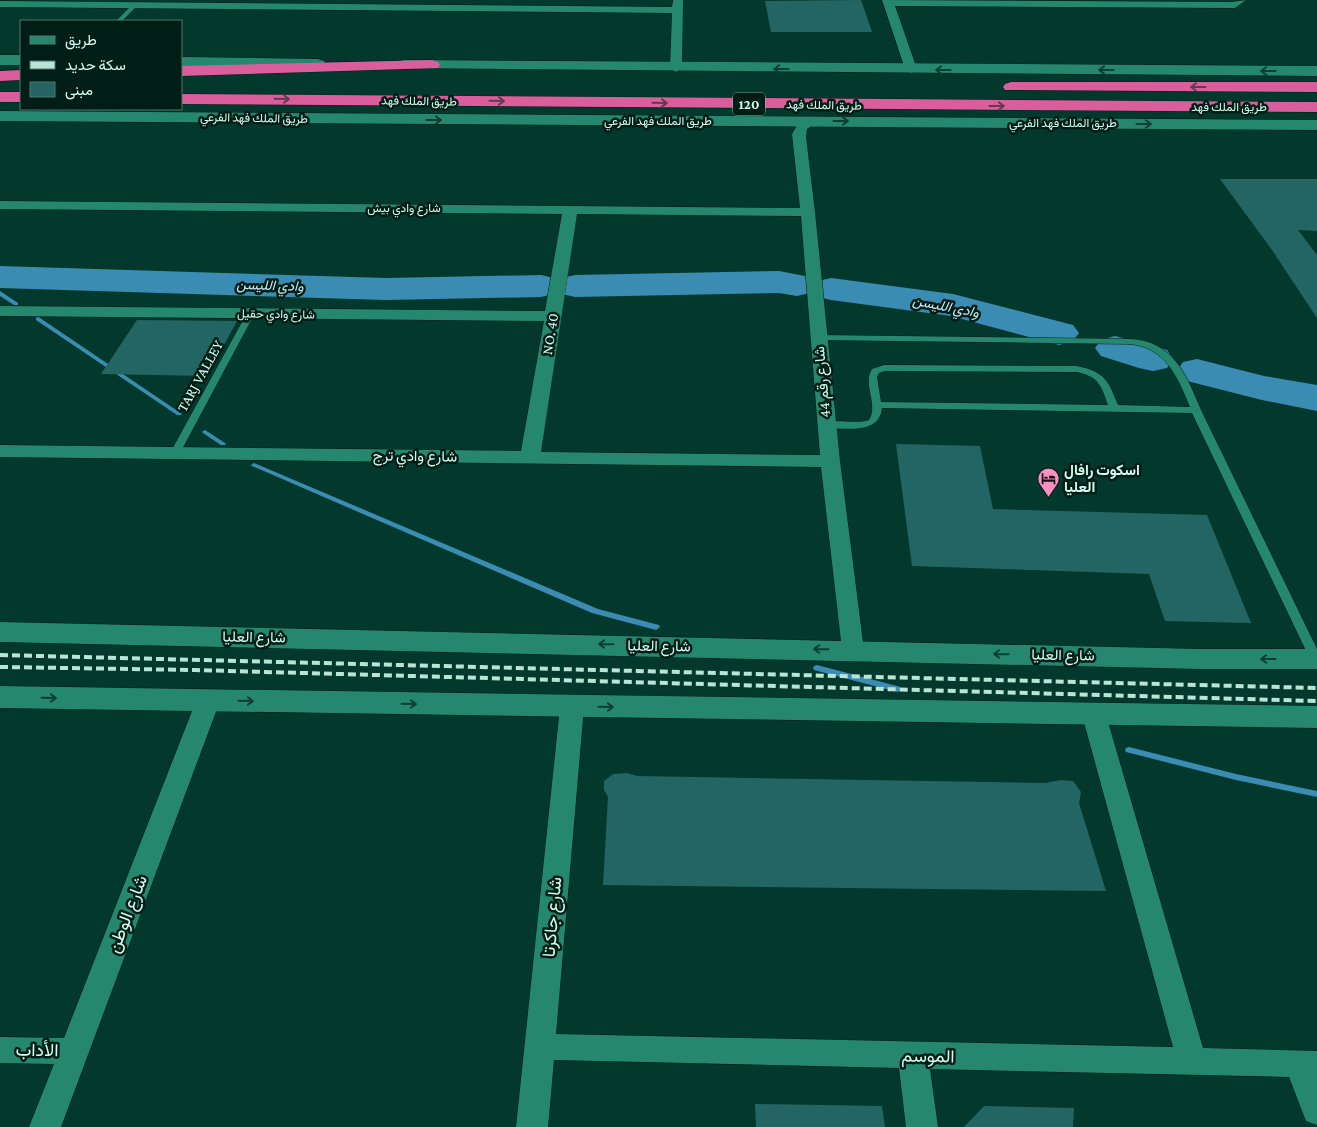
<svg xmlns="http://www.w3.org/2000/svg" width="1317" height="1127" viewBox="0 0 1317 1127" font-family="'Crimson Pro',Vazirmatn,serif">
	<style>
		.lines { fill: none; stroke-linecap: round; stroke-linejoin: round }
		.stream { fill: #3a8cb2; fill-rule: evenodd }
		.river { fill: #3a8cb2; fill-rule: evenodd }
		.building { fill: #236563 }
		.lane-casing { stroke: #011e16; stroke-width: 1 }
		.street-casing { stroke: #011e16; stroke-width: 1 }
		.secondary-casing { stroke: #011e16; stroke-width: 1 }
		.highway-casing { stroke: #011e16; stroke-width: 1 }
		.lane { fill: #26876f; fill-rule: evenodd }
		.street { fill: #26876f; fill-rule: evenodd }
		.secondary { fill: #26876f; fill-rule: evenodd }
		.highway { fill: #d95e9b; fill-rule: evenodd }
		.rail { stroke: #b9e5d7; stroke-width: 4; stroke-dasharray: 8 4; stroke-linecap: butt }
		.oneway { stroke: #0c3e31 }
		.oneway2 { stroke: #623b52 }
		.labels { text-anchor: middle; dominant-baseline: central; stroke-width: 5; stroke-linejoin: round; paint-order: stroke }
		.far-street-label { font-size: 12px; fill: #d2fdee; stroke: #011e16 }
		.shield { fill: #011e16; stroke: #93baad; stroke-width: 1 }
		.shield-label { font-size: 14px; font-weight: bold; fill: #d2fdee }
		.far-water-label { font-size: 14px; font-style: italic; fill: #cbe9f9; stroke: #011e16 }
		.street-label { font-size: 15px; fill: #d2fdee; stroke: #011e16 }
		.poi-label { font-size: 15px; font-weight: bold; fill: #d2fdee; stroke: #011e16; text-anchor: start }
		.near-street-label { font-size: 18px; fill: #d2fdee; stroke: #011e16 }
	</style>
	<rect width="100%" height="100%" fill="#03392d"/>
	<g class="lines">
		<!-- stream -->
		<path class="stream" d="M0,291l18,12v2h-4l-14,-9z
			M38,317l2,1 142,96 -1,1h-4l-141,-95v-2z
			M205,430l20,13 1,1 -1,1h-4l-18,-12 -1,-1 1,-1z
			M254,463l344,146 61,16 1,2 -4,3 -64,-17 -340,-147 -1,-1z
			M817,665l80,21 3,1 1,2 -1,2 -3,1 -83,-22 -1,-2 1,-2z
			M1129,747l107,27 81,17v6l-81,-17 -110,-28 -1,-2 1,-2z"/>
		<!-- river -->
		<path class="river" d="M0,266l386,12 155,-3 13,3 4,6 4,-6 13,-3 204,-4 31,6 5,8 3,-4 13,-3 122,16 120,31 6,8 -6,8 -14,4 -108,-29 -120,-16 -13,-3 -5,-8 -3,4 -13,3 -18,-3 -204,4 -13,-3 -4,-6 -4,6 -13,3 -155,3 -386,-12z
			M1115,336l52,14 6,9 -6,9 -14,3 -14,-3 -38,-12 -6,-8 6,-8z
			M1197,359l67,17 53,9v26l-55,-11 -79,-20 -6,-9 6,-9z"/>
	</g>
	<!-- building -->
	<path class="building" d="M861,0l11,32h-101l-6,-31z
		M1220,179h97v52l-19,-1 19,25v63l-45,-68z
		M137,320l100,1 -30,55 -106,-2z
		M896,444l84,2 13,63 214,6 44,108 -86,-2 -16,-47 -237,-8z
		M627,773l10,3 408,7 16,-3 12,1 8,11 -2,11 27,88 -503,-6 5,-88 -4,-7v-9l9,-7z
		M755,1104l127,2 3,21h-129z
		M984,1106l90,2 -1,19h-109z"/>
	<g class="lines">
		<defs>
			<path id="lane" d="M133,4l5,1 -16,16h-6z
				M251,310l4,3 -75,140 -1,2h-8l-1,-2 77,-140z
				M818,335l310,4c45,1 58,35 73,71l116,239v14l-5,-1 -2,-3 -118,-246 -310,-5c-3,27 -35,20 -56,20l-5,-3c9,-8 35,0 48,-5 10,-16 -7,-35 3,-51l12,-4 193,1c28,6 31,14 41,39l72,2c-12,-30 -25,-61 -62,-63l-313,-4 -2,-2zM885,371l192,1c22,5 24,13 31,33l-227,-3 -4,-25 2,-4z"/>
			<path id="street" d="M673,0h10l-1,68 -6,4 -6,-4 2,-55 -672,-6v-6l672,6z
				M882,0l350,2 14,-2 -11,8 -340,-2 22,63 -6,4 -6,-4z
				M811,117l7,4 -11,8 -1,8 9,75 25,249 24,189 -3,5 -8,3 -8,-3 -3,-5 -21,-183 -821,-10v-12l521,6 23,-130 -544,-5v-10l545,5 17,-97 -562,-5v-8l800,7 -8,-74 7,-12zM577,214l224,2 19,239 -279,-3z
				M208,693l8,2 4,6 -159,426h-32l25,-63 -54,-1v-26l64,1 132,-337 4,-6z
				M572,699l8,2 4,6 -28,327 617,13 -91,-332 3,-6 9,-2 9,2 3,6 97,333 114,3v74l-11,-4 -17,-44 -359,-8 8,58h-32l-7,-59 -345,-8 -6,67h-32l44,-420 4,-6z"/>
			<path id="secondary" d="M0,55h21v10h-21z
				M181,57l137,2 6,2 2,3 -2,3 -6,2 -137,-2z
				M404,60l913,6v10l-919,-8 -2,-3 2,-3z
				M0,111l1317,9v10l-1317,-9z
				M0,622l1201,27h116v20h-116l-1201,-27z
				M0,686l1317,20v22l-1317,-20z"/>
			<path id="highway" d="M432,60l6,2 2,3 -2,3 -257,8v-10z
				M21,70v10l-21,1v-10z
				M1011,82h306v10l-312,-2 -2,-3 2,-3z
				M0,92h21v10h-21z
				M181,94l1136,8v10l-1136,-8z"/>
		</defs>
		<!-- lane casing -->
		<use href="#lane" class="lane-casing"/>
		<!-- street casing -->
		<use href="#street" class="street-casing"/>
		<!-- secondary casing -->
		<use href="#secondary" class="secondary-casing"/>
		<!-- highway casing -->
		<use href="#highway" class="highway-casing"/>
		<!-- lane -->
		<use href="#lane" class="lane"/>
		<!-- street -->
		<use href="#street" class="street"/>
		<!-- secondary -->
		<use href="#secondary" class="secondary"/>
		<!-- highway -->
		<use href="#highway" class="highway"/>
		<!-- rail -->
		<path class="rail" d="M0,655l1317,33
			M0,667l195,3 1122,31"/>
	</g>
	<!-- one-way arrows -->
	<defs><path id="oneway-shaft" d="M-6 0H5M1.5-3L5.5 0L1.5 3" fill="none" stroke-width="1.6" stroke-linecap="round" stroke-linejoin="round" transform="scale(1.25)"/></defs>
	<g class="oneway">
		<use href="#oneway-shaft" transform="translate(781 69) rotate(-180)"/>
		<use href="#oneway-shaft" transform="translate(943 70) rotate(-180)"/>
		<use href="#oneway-shaft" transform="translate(1106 70) rotate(-180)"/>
		<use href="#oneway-shaft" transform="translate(1268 71) rotate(-180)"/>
		<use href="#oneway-shaft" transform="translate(434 120)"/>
		<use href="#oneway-shaft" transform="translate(841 121)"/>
		<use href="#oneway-shaft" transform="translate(1144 124)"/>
		<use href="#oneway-shaft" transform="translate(606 644) rotate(-179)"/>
		<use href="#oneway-shaft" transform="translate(821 649) rotate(-179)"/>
		<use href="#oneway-shaft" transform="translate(1001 654) rotate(-179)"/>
		<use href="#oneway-shaft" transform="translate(1268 659) rotate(-180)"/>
		<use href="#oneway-shaft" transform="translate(49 698) rotate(1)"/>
		<use href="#oneway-shaft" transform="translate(246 701) rotate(1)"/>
		<use href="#oneway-shaft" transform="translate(409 704) rotate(1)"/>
		<use href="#oneway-shaft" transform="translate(606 707) rotate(1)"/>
	</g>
	<g class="oneway2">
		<use href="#oneway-shaft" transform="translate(1198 87) rotate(-180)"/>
		<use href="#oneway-shaft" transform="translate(282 99) rotate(1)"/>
		<use href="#oneway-shaft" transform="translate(497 101) rotate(1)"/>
		<use href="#oneway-shaft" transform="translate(660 103) rotate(1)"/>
		<use href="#oneway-shaft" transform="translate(997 106)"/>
	</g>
	<!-- icons -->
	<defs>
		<symbol id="hotel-pin" viewBox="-11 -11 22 30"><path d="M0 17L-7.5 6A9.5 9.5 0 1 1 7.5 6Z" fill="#fc8fc1" stroke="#011e16"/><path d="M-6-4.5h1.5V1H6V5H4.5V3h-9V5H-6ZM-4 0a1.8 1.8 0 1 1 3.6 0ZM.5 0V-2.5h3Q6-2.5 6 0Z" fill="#111"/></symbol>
	</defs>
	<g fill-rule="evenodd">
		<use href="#hotel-pin" x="1036" y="466" width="25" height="34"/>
	</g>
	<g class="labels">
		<!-- far-street labels -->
		<g class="far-street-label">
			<text transform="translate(419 101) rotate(1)">طريق الملك فهد</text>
			<text transform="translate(824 105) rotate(1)">طريق الملك فهد</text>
			<text x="1229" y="107">طريق الملك فهد</text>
			<text transform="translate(254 118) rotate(1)">طريق الملك فهد الفرعي</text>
			<text x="658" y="121">طريق الملك فهد الفرعي</text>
			<text x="1063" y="123">طريق الملك فهد الفرعي</text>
			<text x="404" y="208">شارع وادي بيش</text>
			<text transform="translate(276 314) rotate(1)">شارع وادي حقيل</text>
		</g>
		<!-- shield labels -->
		<rect class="shield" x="733" y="92.5" width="32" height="23" rx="4"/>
		<g class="shield-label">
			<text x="749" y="104">120</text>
		</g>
		<!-- far-water labels -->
		<g class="far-water-label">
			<text transform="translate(270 285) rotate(2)">وادي الليسن</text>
			<text transform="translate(946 306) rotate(11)">وادي الليسن</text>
		</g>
		<!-- street labels -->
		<g class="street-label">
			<text transform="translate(550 334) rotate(-81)">NO. 40</text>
			<text transform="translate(200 376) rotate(-61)">TARJ VALLEY</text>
			<text transform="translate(822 382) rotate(-95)">شارع رقم 44</text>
			<text transform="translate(415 456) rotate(1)">شارع وادي ترج</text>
			<text transform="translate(254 637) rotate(1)">شارع العليا</text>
			<text transform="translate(659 646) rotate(1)">شارع العليا</text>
			<text transform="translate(1063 655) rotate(1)">شارع العليا</text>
		</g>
		<!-- poi labels -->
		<g class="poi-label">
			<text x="1064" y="470">اسكوت رافال<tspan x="1064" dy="17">العليا</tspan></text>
		</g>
		<!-- near-street labels -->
		<g class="near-street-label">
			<text transform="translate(127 914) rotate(-69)">شارع الوطن</text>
			<text transform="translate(552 917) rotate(-85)">شارع جاكرتا</text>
			<text transform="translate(37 1050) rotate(1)">الأداب</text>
			<text transform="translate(928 1056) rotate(1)">الموسم</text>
		</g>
	</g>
	<!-- legend -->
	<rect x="20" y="20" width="162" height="90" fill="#011e16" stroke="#55776c"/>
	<rect x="30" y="36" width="25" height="8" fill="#26876f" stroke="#55776c"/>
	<text x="65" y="45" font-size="15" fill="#d2fdee">طريق</text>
	<rect x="30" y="61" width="25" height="8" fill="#b9e5d7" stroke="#55776c"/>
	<text x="65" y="70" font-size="15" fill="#d2fdee">سكة حديد</text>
	<rect x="30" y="82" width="25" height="15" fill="#236563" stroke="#55776c"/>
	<text x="65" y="95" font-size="15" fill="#d2fdee">مبنى</text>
</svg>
